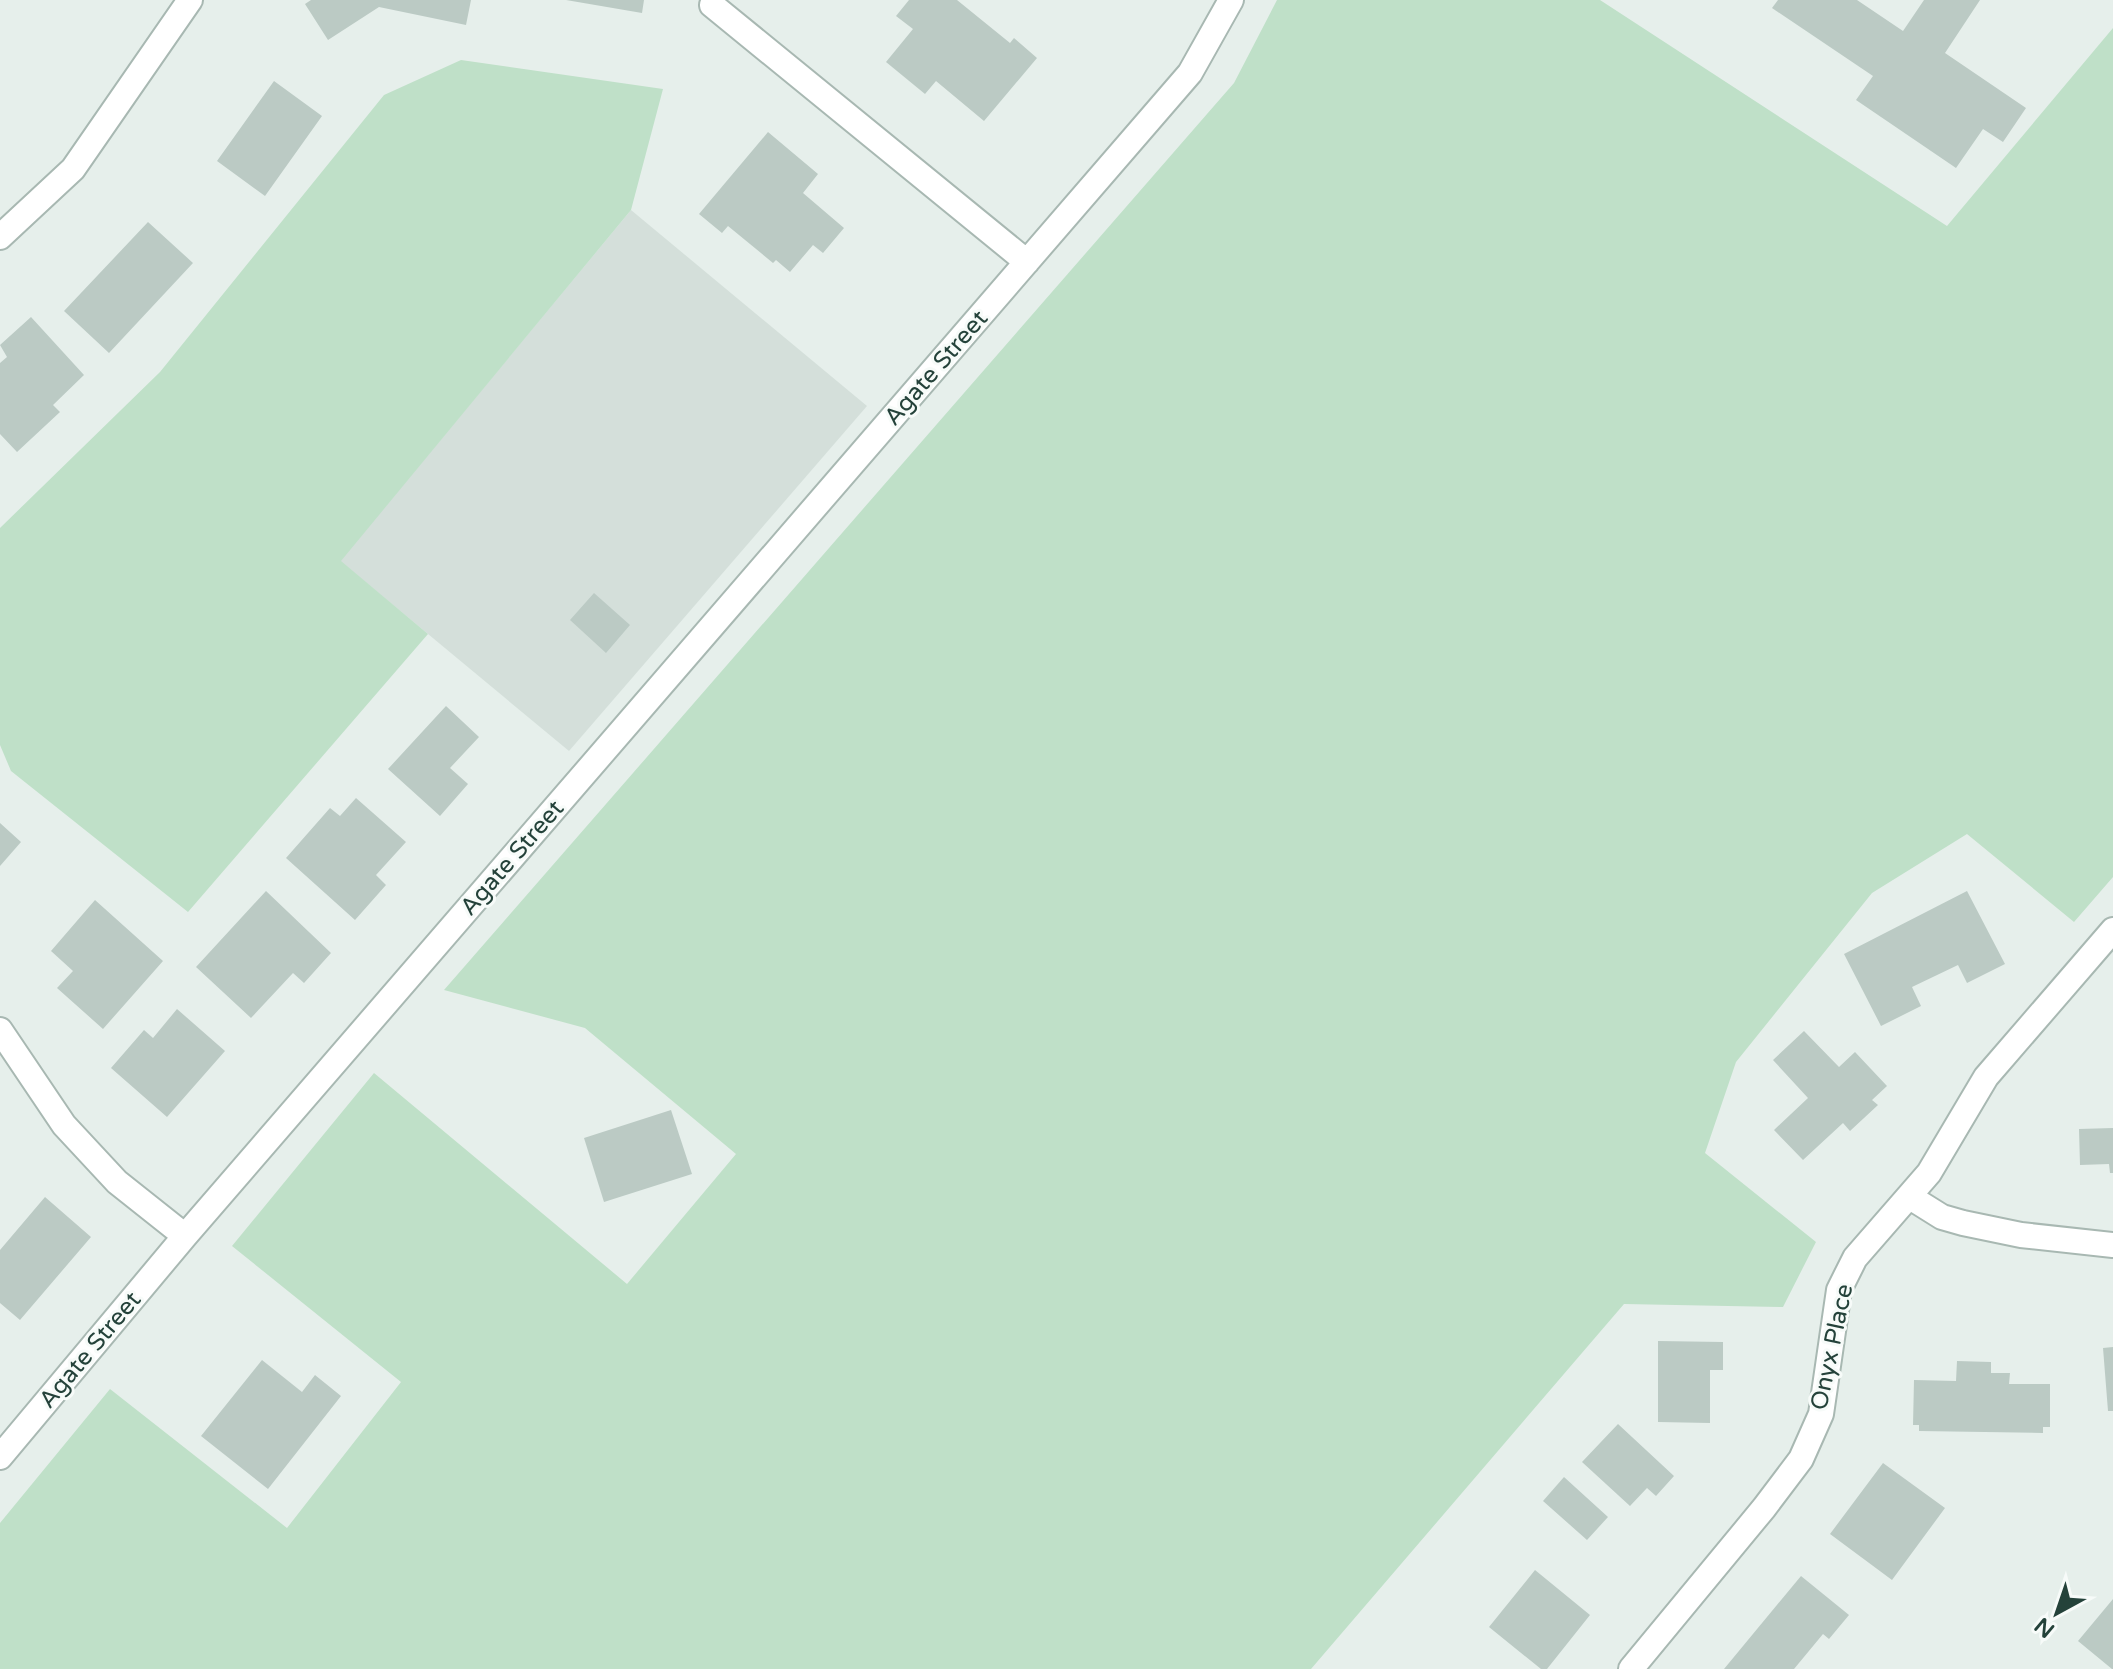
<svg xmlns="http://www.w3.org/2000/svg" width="2113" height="1669" viewBox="0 0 2113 1669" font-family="'Varela Round',sans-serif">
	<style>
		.built { fill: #d4dfda }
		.green { fill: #bfe0c8 }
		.building { fill: #bbcac4 }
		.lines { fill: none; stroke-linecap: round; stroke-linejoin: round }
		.minor-casing { stroke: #a8b8b2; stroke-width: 28 }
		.minor { stroke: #fff; stroke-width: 24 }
		.labels { text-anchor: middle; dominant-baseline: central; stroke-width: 6; stroke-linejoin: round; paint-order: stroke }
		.street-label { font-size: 24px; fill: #24423a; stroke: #f7fbf9 }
	</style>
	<rect width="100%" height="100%" fill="#e6efeb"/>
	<!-- built -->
	<path class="built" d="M631,210l236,196 -298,345 -229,-190z"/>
	<!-- green -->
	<path class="green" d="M1277,0h323l347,226 166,-198v849l-39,45 -107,-88 -95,59 -136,169 -31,91 111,89 -33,65 -159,-3 -313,365h-1311v-146l110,-134 177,139 114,-146 -169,-136 142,-173 253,211 109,-130 -151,-126 -141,-38 790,-907z
		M461,60l202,29 -32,121 -290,351 87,73 -240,278 -177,-141 -11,-26v-217l160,-156 224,-277z"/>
	<!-- building -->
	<path class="building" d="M311,0h160l-5,25 -87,-18 -51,33 -23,-36z
		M566,0h78l-2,13z
		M909,0h48l53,43 4,-5 23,20 -53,63 -48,-40 -11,13 -39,-32 27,-33 -17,-13z
		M1778,0h79l46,31 21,-31h56l-35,53 81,55 -23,34 -20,-13 -27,39 -100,-68 17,-24 -101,-68z
		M274,81l48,35 -57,80 -48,-35z
		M768,132l50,42 -15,19 41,35 -21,25 -10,-8 -23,27 -14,-12 -3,3 -45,-37 -6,7 -23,-19z
		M148,222l45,41 -84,90 -45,-42z
		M31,317l53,58 -31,30 7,7 -43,40 -17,-18v-71l7,-6 -7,-12z
		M594,593l36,32 -24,28 -36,-33z
		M446,706l33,31 -29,31 18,16 -28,32 -52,-47z
		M356,798l50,44 -30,33 10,10 -31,35 -69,-62 44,-50 10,8z
		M0,823l21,19 -21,24z
		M266,891l65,62 -27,30 -11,-10 -42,45 -55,-51z
		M1967,891l38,73 -38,19 -9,-18 -46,22 9,19 -40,20 -37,-72z
		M95,900l68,61 -60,68 -46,-41 16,-17 -22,-20z
		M177,1009l48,42 -58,66 -56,-49 33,-38 9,8z
		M1804,1031l35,36 16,-15 32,34 -15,14 6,5 -28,26 -7,-8 -40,37 -29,-30 34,-32 -35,-38z
		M671,1110l21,64 -88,28 -20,-64z
		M2113,1128v45h-3l-1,-9 -29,1 -1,-36z
		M45,1197l46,40 -71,83 -20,-17v-53z
		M1658,1341l65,1v28h-13v53l-52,-1z
		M2113,1347v64h-5l-5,-63z
		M262,1360l40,32 13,-17 26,21 -73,93 -67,-53z
		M1957,1361l34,1v11h19l-1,11h41v43h-7v6l-124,-2v-6h-6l1,-45 42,1z
		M1618,1424l56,52 -18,20 -9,-8 -17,18 -48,-44z
		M1883,1463l62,45 -53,72 -62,-46z
		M1564,1477l44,40 -21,23 -44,-39z
		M1535,1570l55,45 -43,54h-6l-52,-42z
		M1801,1576l48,39 -20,24 -6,-5 -29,35h-70z
		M2113,1599v70h-1l-34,-28z"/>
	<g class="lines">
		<defs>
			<path id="minor" d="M712,5l315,257
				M0,237l73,-68 117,-169
				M0,1030l64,95 53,57 68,54
				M1910,1197l32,20 21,6 58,12 92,10
				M0,1457l185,-221 1005,-1163 41,-73
				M1631,1669l133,-161 37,-49 20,-45 18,-124 16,-32 74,-85 57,-96 127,-147"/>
		</defs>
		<!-- minor casing -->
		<use href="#minor" class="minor-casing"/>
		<!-- minor -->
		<use href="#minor" class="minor"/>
	</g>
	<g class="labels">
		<!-- street labels -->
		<g class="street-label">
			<text transform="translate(936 368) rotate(-49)">Agate Street</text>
			<text transform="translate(512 858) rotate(-49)">Agate Street</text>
			<text transform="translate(1832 1347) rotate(-78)">Onyx Place</text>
			<text transform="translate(90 1350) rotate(-50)">Agate Street</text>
		</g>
	</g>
	<!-- north arrow -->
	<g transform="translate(2057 1613) rotate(220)" stroke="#f7fbf9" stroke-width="6" paint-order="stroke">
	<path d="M0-6L14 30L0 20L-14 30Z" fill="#24423a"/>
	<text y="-12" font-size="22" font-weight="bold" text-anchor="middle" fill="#24423a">N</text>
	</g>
</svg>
